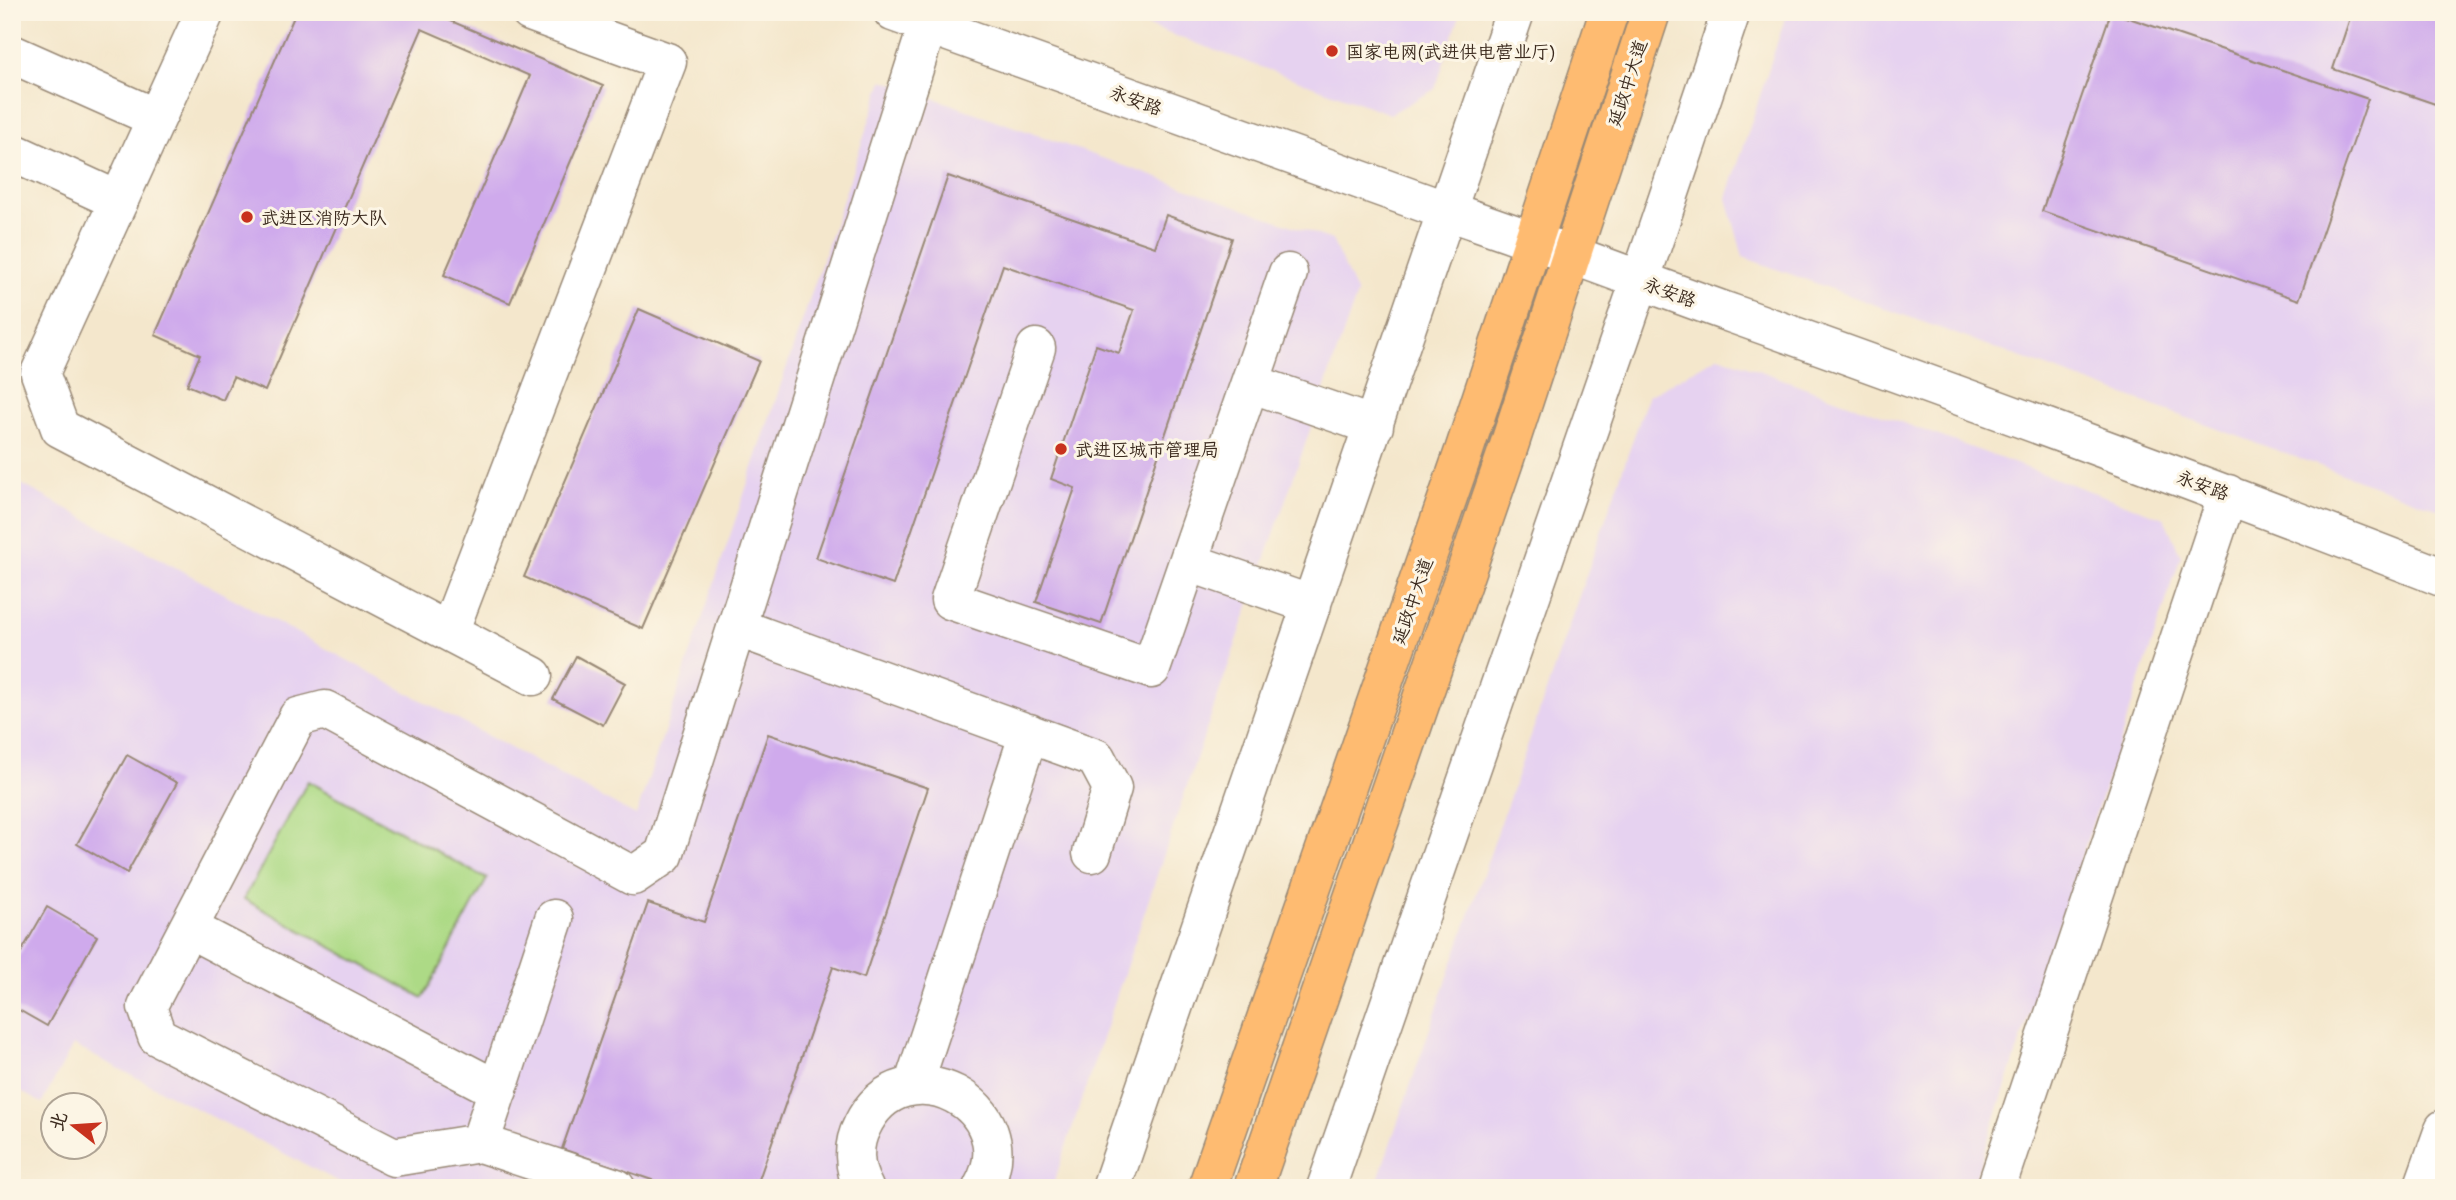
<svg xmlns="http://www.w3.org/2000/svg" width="2456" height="1200" viewBox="0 0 2456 1200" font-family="Delius,'LXGW WenKai TC',sans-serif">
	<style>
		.built { fill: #e6d2f0 }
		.green { fill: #adda86; stroke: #748252; stroke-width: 2 }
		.building { fill: #cfaaec }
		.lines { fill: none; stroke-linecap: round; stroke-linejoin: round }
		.minor-casing { stroke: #988875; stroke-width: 41 }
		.major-casing { stroke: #988875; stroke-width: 41 }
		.minor { stroke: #fff; stroke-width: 38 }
		.major { stroke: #febb71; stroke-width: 38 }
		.poi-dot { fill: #c8321e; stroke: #fcf5e5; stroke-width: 2.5 }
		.labels { text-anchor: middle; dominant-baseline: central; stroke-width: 6; stroke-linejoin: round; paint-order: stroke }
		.poi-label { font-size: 18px; fill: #3b2a1e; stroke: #fcf5e5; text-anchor: start }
		.street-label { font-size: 18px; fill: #3b2a1e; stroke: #fcf5e5 }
	</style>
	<rect width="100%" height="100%" fill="#fcf5e5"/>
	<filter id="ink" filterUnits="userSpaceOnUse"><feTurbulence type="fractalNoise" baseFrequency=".0143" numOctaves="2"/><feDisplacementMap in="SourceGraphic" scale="14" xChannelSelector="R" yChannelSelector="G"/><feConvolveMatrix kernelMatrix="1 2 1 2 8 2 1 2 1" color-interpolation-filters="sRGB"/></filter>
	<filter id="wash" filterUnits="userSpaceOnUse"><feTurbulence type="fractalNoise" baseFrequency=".00686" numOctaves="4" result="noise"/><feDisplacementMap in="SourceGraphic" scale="28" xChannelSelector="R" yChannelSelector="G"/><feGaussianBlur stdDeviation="1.57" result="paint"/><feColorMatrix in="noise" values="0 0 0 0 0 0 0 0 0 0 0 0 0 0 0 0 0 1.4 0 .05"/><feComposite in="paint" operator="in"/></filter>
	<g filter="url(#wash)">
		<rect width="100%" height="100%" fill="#f4e7cc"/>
		<!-- built -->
		<path class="built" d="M1110,12h351l-26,77 -45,25z
			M1787,12h657v499l-701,-254 -16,-59z
			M883,80l449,160 25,54 -162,468 -143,426h-701l-278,-143 -31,58 -30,-16v-608l624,337z
			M1719,356l445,162 17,38 -209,632h-597l273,-792z"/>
		<!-- green -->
		<path class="green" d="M308,781l179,98 -64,119 -179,-99z"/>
		<g id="blocks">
			<!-- building -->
			<path class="building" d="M296,12h134l173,74 -93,217 -66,-28 86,-199 -108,-47 -157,362 -32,-14 -10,23 -36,-15 13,-30 -45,-20z
				M2111,12l257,87 -69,201 -257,-89z
				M2352,12h92v95l-111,-38z
				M948,176l207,71 11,-32 66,23 -131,386 -65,-22 39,-114 -24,-9 45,-134 23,8 15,-43 -131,-45 -110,320 -77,-27z
				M639,309l120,52 -116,268 -119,-52z
				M576,656l49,27 -22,42 -50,-26z
				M768,734l160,54 -64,190 -31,-11 -77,221h-81l-113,-39 86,-246 56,19z
				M127,755l50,28 -50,90 -50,-29z
				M47,907l50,29 -50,90 -35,-20v-38z"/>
		</g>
	</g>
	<g filter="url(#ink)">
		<use href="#blocks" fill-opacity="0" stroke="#988875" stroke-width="2"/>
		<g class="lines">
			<defs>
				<path id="minor" d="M205,12l-165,361 20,55 473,248
					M893,12l554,199c97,32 191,69 286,103 238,85 475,172 711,264
					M12,54l144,64
					M12,152l107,49
					M1036,348l-86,252 201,69 137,-396
					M1250,383l124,43
					M1188,562l124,43
					M736,627l360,131 16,30 -20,65
					M449,632l218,-570 -137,-50
					M188,928l310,162
					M913,1086l116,-353
					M480,1143l74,-224
					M616,1188l-136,-45 -86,14 -237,-121 -10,-29 151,-290 27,-7 308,166 31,-21 268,-843
					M864,1188c-11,-19 -12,-43 -2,-62 41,-86 167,-19 120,62
					M1111,1188l404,-1176
					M1326,1188l314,-907 91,-269
					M1996,1188l232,-694
					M2423,1188l21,-59"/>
				<path id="major" d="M1207,1188l257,-737 145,-439
					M1253,1188l252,-730 146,-446"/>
			</defs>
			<!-- minor casing -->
			<use href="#minor" class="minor-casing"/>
			<!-- major casing -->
			<use href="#major" class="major-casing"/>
			<!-- minor -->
			<use href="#minor" class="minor"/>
			<!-- major -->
			<use href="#major" class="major"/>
		</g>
	</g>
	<!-- markers -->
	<g class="poi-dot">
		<circle cx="1332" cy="51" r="7"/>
		<circle cx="247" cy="217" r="7"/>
		<circle cx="1061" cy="449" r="7"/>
	</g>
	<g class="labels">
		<!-- poi labels -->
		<g class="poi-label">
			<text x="1346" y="51">国家电网(武进供电营业厅)</text>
			<text x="261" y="217">武进区消防大队</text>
			<text x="1075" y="449">武进区城市管理局</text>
		</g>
		<!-- street labels -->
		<g class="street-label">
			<text transform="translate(1627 83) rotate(-72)">延政中大道</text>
			<text transform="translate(1136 100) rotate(20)">永安路</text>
			<text transform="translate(1670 292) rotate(20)">永安路</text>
			<text transform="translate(2203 485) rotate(20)">永安路</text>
			<text transform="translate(1412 601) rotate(-71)">延政中大道</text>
		</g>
	</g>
	<!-- margin -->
	<rect width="2456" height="1200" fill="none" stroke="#fcf5e5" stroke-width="42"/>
	<!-- north arrow -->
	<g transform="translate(74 1126) rotate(287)"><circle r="33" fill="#fcf5e5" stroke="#afa495" stroke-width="2"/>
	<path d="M0-5L12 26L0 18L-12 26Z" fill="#c8321e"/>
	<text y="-10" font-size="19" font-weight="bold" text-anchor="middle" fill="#3b2a1e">北</text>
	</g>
</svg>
